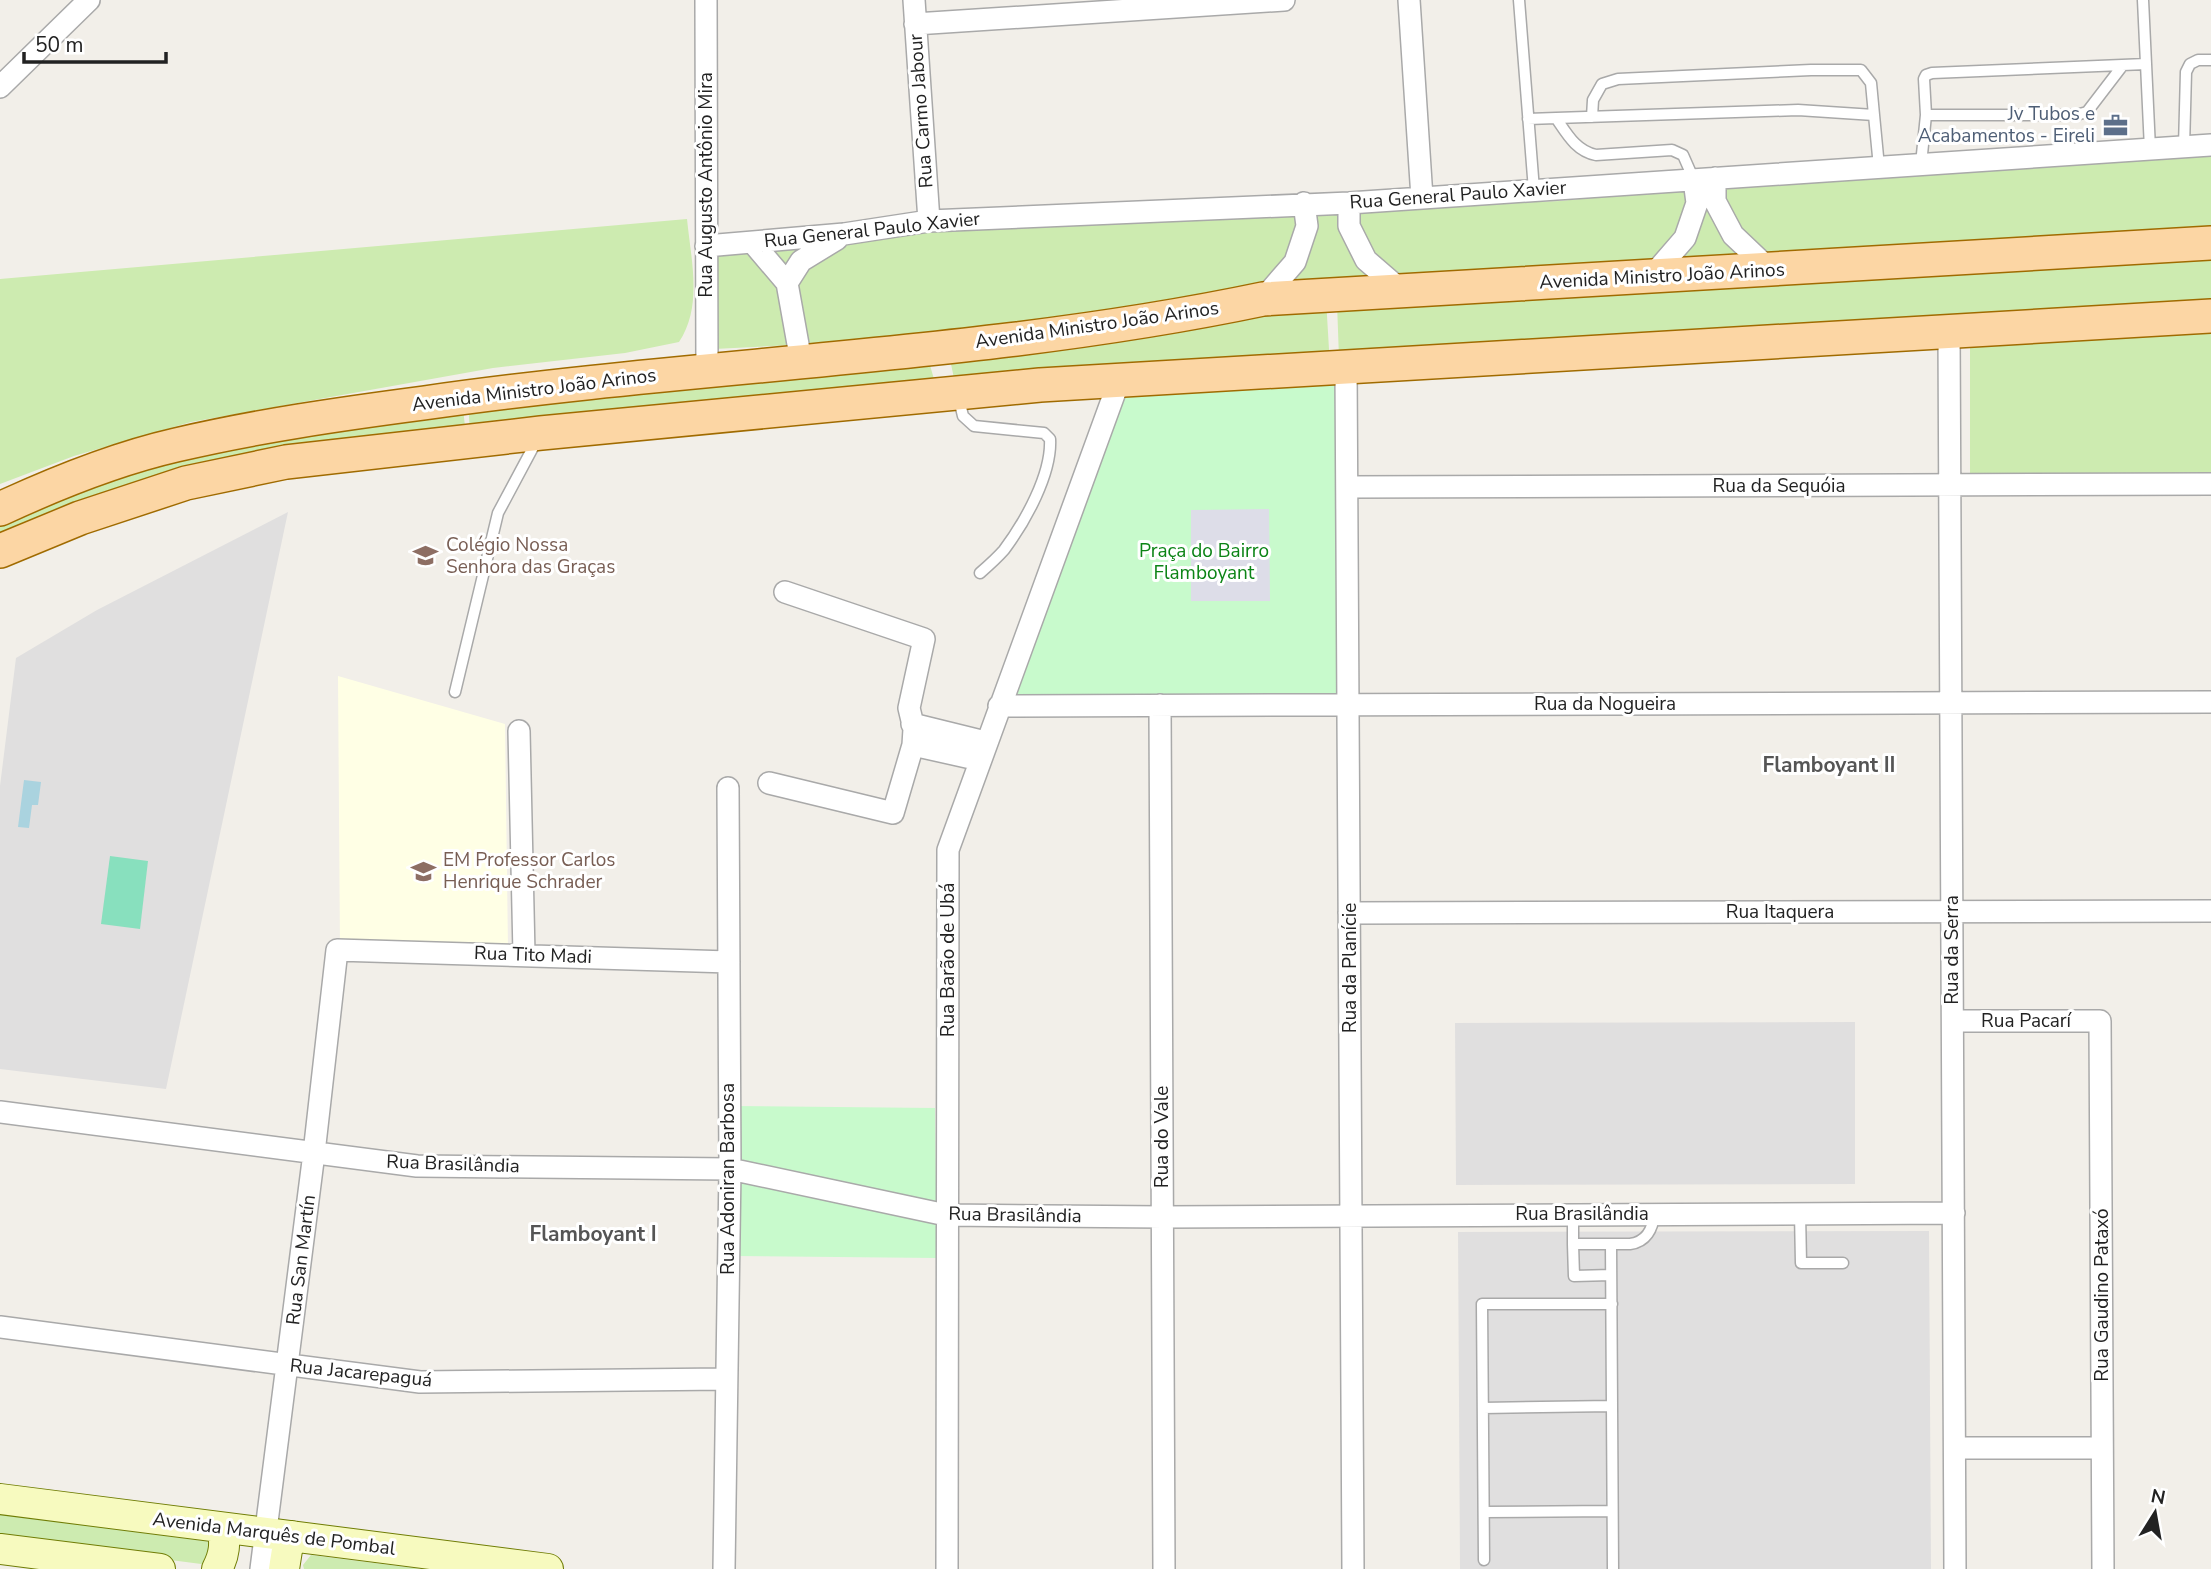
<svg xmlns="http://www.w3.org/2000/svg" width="2211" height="1569" viewBox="0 0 2211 1569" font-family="'Nunito Sans',sans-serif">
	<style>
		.residential { fill: #e0dfdf }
		.education { fill: #ffffe5 }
		.grass { fill: #cdebb0 }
		.park { fill: #c8facc }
		.pitch { fill: #88e0be }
		.plaza { fill: #dddde8 }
		.water { fill: #aad3df }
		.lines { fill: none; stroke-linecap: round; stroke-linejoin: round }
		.service-casing { stroke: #a9a9a9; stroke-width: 13 }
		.minor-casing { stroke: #a9a9a9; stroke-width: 24 }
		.secondary-casing { stroke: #707d05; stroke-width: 32 }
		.primary-casing { stroke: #a06b00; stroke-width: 36 }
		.service { stroke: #fff; stroke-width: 10 }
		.minor { stroke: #fff; stroke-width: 21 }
		.secondary { stroke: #f7fabf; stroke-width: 30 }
		.primary { stroke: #fcd6a4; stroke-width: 33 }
		.labels { text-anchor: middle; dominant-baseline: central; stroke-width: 6; stroke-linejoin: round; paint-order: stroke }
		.street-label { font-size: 19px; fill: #222; stroke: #fff }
		.service-label { font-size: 19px; fill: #4e5e75; stroke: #fff; text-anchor: end }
		.education-label { font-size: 19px; fill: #785e54; stroke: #fff; text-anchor: start }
		.park-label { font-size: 19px; fill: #0c8416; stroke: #fff }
		.neighbourhood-label { font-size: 21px; font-weight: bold; fill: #555; stroke: #fff }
	</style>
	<rect width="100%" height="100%" fill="#f2efe9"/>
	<!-- residential -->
	<path class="residential" d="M288,512l-122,577 -166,-20v-283l16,-128 81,-48z
		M1855,1022v162l-399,1 -1,-162z
		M1929,1231l2,338h-471l-2,-337z"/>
	<!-- education -->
	<path class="education" d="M338,676l167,48 3,225 -168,-1z"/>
	<!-- grass -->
	<path class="grass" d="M2211,152v83l-1127,84 -271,25 -99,5 4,-98 220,-22 622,-28 125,-13z
		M687,219c4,41 16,87 -8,123l-54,11 -132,15 -302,54 -117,34 -74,28v-205z
		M2211,255v50l-872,53 -2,-55z
		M1326,299l4,67 -375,17 -7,-33z
		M2211,323v154l-241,1v-140z
		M927,355l9,31 -466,49 -2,-35z
		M462,400l4,35 -188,22 -278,92v-38l66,-29z
		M0,1514l212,28 -3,23 -209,-27z
		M311,1555l111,14h-118l-1,-4z"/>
	<!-- park -->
	<path class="park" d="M1346,368l2,337 -349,1 120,-325z
		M731,1106l204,2 2,150 -205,-2z"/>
	<!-- pitch -->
	<path class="pitch" d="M110,856l38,5 -8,68 -39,-5z"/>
	<!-- plaza -->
	<path class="plaza" d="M1269,509l1,92h-79v-91z"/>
	<!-- water -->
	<path class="water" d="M24,780l17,2 -3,23h-6l-3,23 -11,-1z"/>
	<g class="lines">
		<defs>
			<path id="service" d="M1519,0l15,190
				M2143,0l7,149
				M1874,115l5,52
				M1926,115h150l11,-3 36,-47
				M1556,118l242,-8 76,5 -3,-32 -10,-13h-50l-193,9 -16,5 -9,16 -1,17
				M1528,119l28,-1c11,16 20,33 40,37l76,-5 11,5 11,25
				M2184,147l2,-75 4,-8 8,-4h13
				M1921,164l5,-49 -2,-36 2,-4 6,-2 214,-9
				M958,395l5,21 11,10 70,7 6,6c2,35 -25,83 -46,111 -7,8 -16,16 -24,23
				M455,692l43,-179 39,-73
				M1800,1213l1,50h42
				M1573,1214v30h57c16,-2 23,-15 24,-30
				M1573,1244l1,32 37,-1
				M1611,1244l2,325
				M1483,1408l129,-2
				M1484,1512l128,-1
				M1484,1560l-2,-256h130"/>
			<path id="minor" d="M706,0l1,371
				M914,0l15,221
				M1409,0l13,198
				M915,24l369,-24
				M0,87l89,-87
				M1715,178v23l18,34 37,35
				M1349,203v23l17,34 37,32
				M753,243l34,40 14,78
				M706,246l138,-12 85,-13 420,-18 862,-58
				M1652,276l33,-38 12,-35 -3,-23
				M787,283l14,-22 36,-22
				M1263,299l32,-37 12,-36 -3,-23
				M1949,332l6,1237
				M1346,368l7,1201
				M1347,487l864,-3
				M785,592l139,47 -15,69 5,21 -1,16
				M1160,705l4,864
				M999,706l1212,-4
				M912,724l73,18
				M519,731l5,223
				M769,783l124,30 20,-68 67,15
				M1349,913l862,-2
				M1953,1021h147l3,548
				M0,1112l417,54 313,3 216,46 217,2 791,-4
				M0,1327l420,55 305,-3
				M1955,1448h147
				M261,1569l53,-416 23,-203 392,12
				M724,1569l6,-400 -2,-381
				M947,1569l1,-719 171,-469"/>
			<path id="secondary" d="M0,1499l548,70
				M0,1549l160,20
				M217,1569c8,-15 8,-25 6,-41
				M284,1569l3,-19 5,-14"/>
			<path id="primary" d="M0,509c56,-26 115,-50 176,-64 81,-19 164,-31 248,-42 278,-40 563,-46 839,-104l948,-56
				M0,551l80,-33 106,-35 100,-21 255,-29 499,-48 1171,-69"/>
		</defs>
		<!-- service casing -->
		<use href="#service" class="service-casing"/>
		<!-- minor casing -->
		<use href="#minor" class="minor-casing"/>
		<!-- secondary casing -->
		<use href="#secondary" class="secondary-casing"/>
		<!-- primary casing -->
		<use href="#primary" class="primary-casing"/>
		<!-- service -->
		<use href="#service" class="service"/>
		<!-- minor -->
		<use href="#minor" class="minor"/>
		<!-- secondary -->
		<use href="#secondary" class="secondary"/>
		<!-- primary -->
		<use href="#primary" class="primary"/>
	</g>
	<!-- icons -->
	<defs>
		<symbol id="office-bare" viewBox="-9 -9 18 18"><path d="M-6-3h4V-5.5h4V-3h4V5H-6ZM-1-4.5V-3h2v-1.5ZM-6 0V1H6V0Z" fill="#5c6f8a" stroke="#fff" stroke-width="2.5" paint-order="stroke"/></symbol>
		<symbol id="school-bare" viewBox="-9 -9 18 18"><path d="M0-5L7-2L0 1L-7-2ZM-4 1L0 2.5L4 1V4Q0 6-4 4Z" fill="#8d6e63" stroke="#fff" stroke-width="2.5" paint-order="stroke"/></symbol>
	</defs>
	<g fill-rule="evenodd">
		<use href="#office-bare" x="2098" y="108" width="35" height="35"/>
		<use href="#school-bare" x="408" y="538" width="35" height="35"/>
		<use href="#school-bare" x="406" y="854" width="35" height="35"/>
	</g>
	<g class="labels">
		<!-- street labels -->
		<g class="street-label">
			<text transform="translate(921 111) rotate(-94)">Rua Carmo Jabour</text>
			<text transform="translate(706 185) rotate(-90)">Rua Augusto Antônio Mira</text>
			<text transform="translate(1458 195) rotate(-4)">Rua General Paulo Xavier</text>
			<text transform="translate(872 230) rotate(-6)">Rua General Paulo Xavier</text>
			<text transform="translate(1662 276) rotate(-3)">Avenida Ministro João Arinos</text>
			<text transform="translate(1097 325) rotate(-8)">Avenida Ministro João Arinos</text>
			<text transform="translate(534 390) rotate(-7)">Avenida Ministro João Arinos</text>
			<text x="1779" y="486">Rua da Sequóia</text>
			<text x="1605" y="704">Rua da Nogueira</text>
			<text x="1780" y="912">Rua Itaquera</text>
			<text transform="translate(1952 950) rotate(-90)">Rua da Serra</text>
			<text transform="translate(533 955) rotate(2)">Rua Tito Madi</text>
			<text transform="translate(948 960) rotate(-90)">Rua Barão de Ubá</text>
			<text transform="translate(1350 968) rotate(-90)">Rua da Planície</text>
			<text x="2026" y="1021">Rua Pacarí</text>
			<text transform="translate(1162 1137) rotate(-90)">Rua do Vale</text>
			<text transform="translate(453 1164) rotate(2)">Rua Brasilândia</text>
			<text transform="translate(728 1179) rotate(-90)">Rua Adoniran Barbosa</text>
			<text x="1582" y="1214">Rua Brasilândia</text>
			<text transform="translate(1015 1215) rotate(1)">Rua Brasilândia</text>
			<text transform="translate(301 1260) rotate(-83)">Rua San Martín</text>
			<text transform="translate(2102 1295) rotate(-90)">Rua Gaudino Pataxó</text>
			<text transform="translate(361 1373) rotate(6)">Rua Jacarepaguá</text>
			<text transform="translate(274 1534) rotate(7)">Avenida Marquês de Pombal</text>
		</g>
		<!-- service labels -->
		<g class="service-label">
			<text x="2095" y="114">Jv Tubos e<tspan x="2095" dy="22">Acabamentos - Eireli</tspan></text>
		</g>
		<!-- education labels -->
		<g class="education-label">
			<text x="446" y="545">Colégio Nossa<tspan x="446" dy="22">Senhora das Graças</tspan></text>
			<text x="443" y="860">EM Professor Carlos<tspan x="443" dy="22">Henrique Schrader</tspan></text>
		</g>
		<!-- park labels -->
		<g class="park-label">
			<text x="1204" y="551">Praça do Bairro<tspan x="1204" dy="22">Flamboyant</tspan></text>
		</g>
		<!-- neighbourhood labels -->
		<g class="neighbourhood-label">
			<text x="1829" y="765">Flamboyant II</text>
			<text x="593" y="1234">Flamboyant I</text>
		</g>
	</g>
	<!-- north arrow -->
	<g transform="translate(2155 1513) rotate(11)" stroke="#ffffff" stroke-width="5" paint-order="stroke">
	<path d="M0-5L12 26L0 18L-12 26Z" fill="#222222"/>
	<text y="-10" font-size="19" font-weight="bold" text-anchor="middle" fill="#222222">N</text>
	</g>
	<!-- scale -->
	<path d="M24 52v10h142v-10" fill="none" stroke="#222222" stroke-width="3.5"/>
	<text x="35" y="52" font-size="21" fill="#222222" stroke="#ffffff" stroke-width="5" paint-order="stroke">50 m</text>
</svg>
